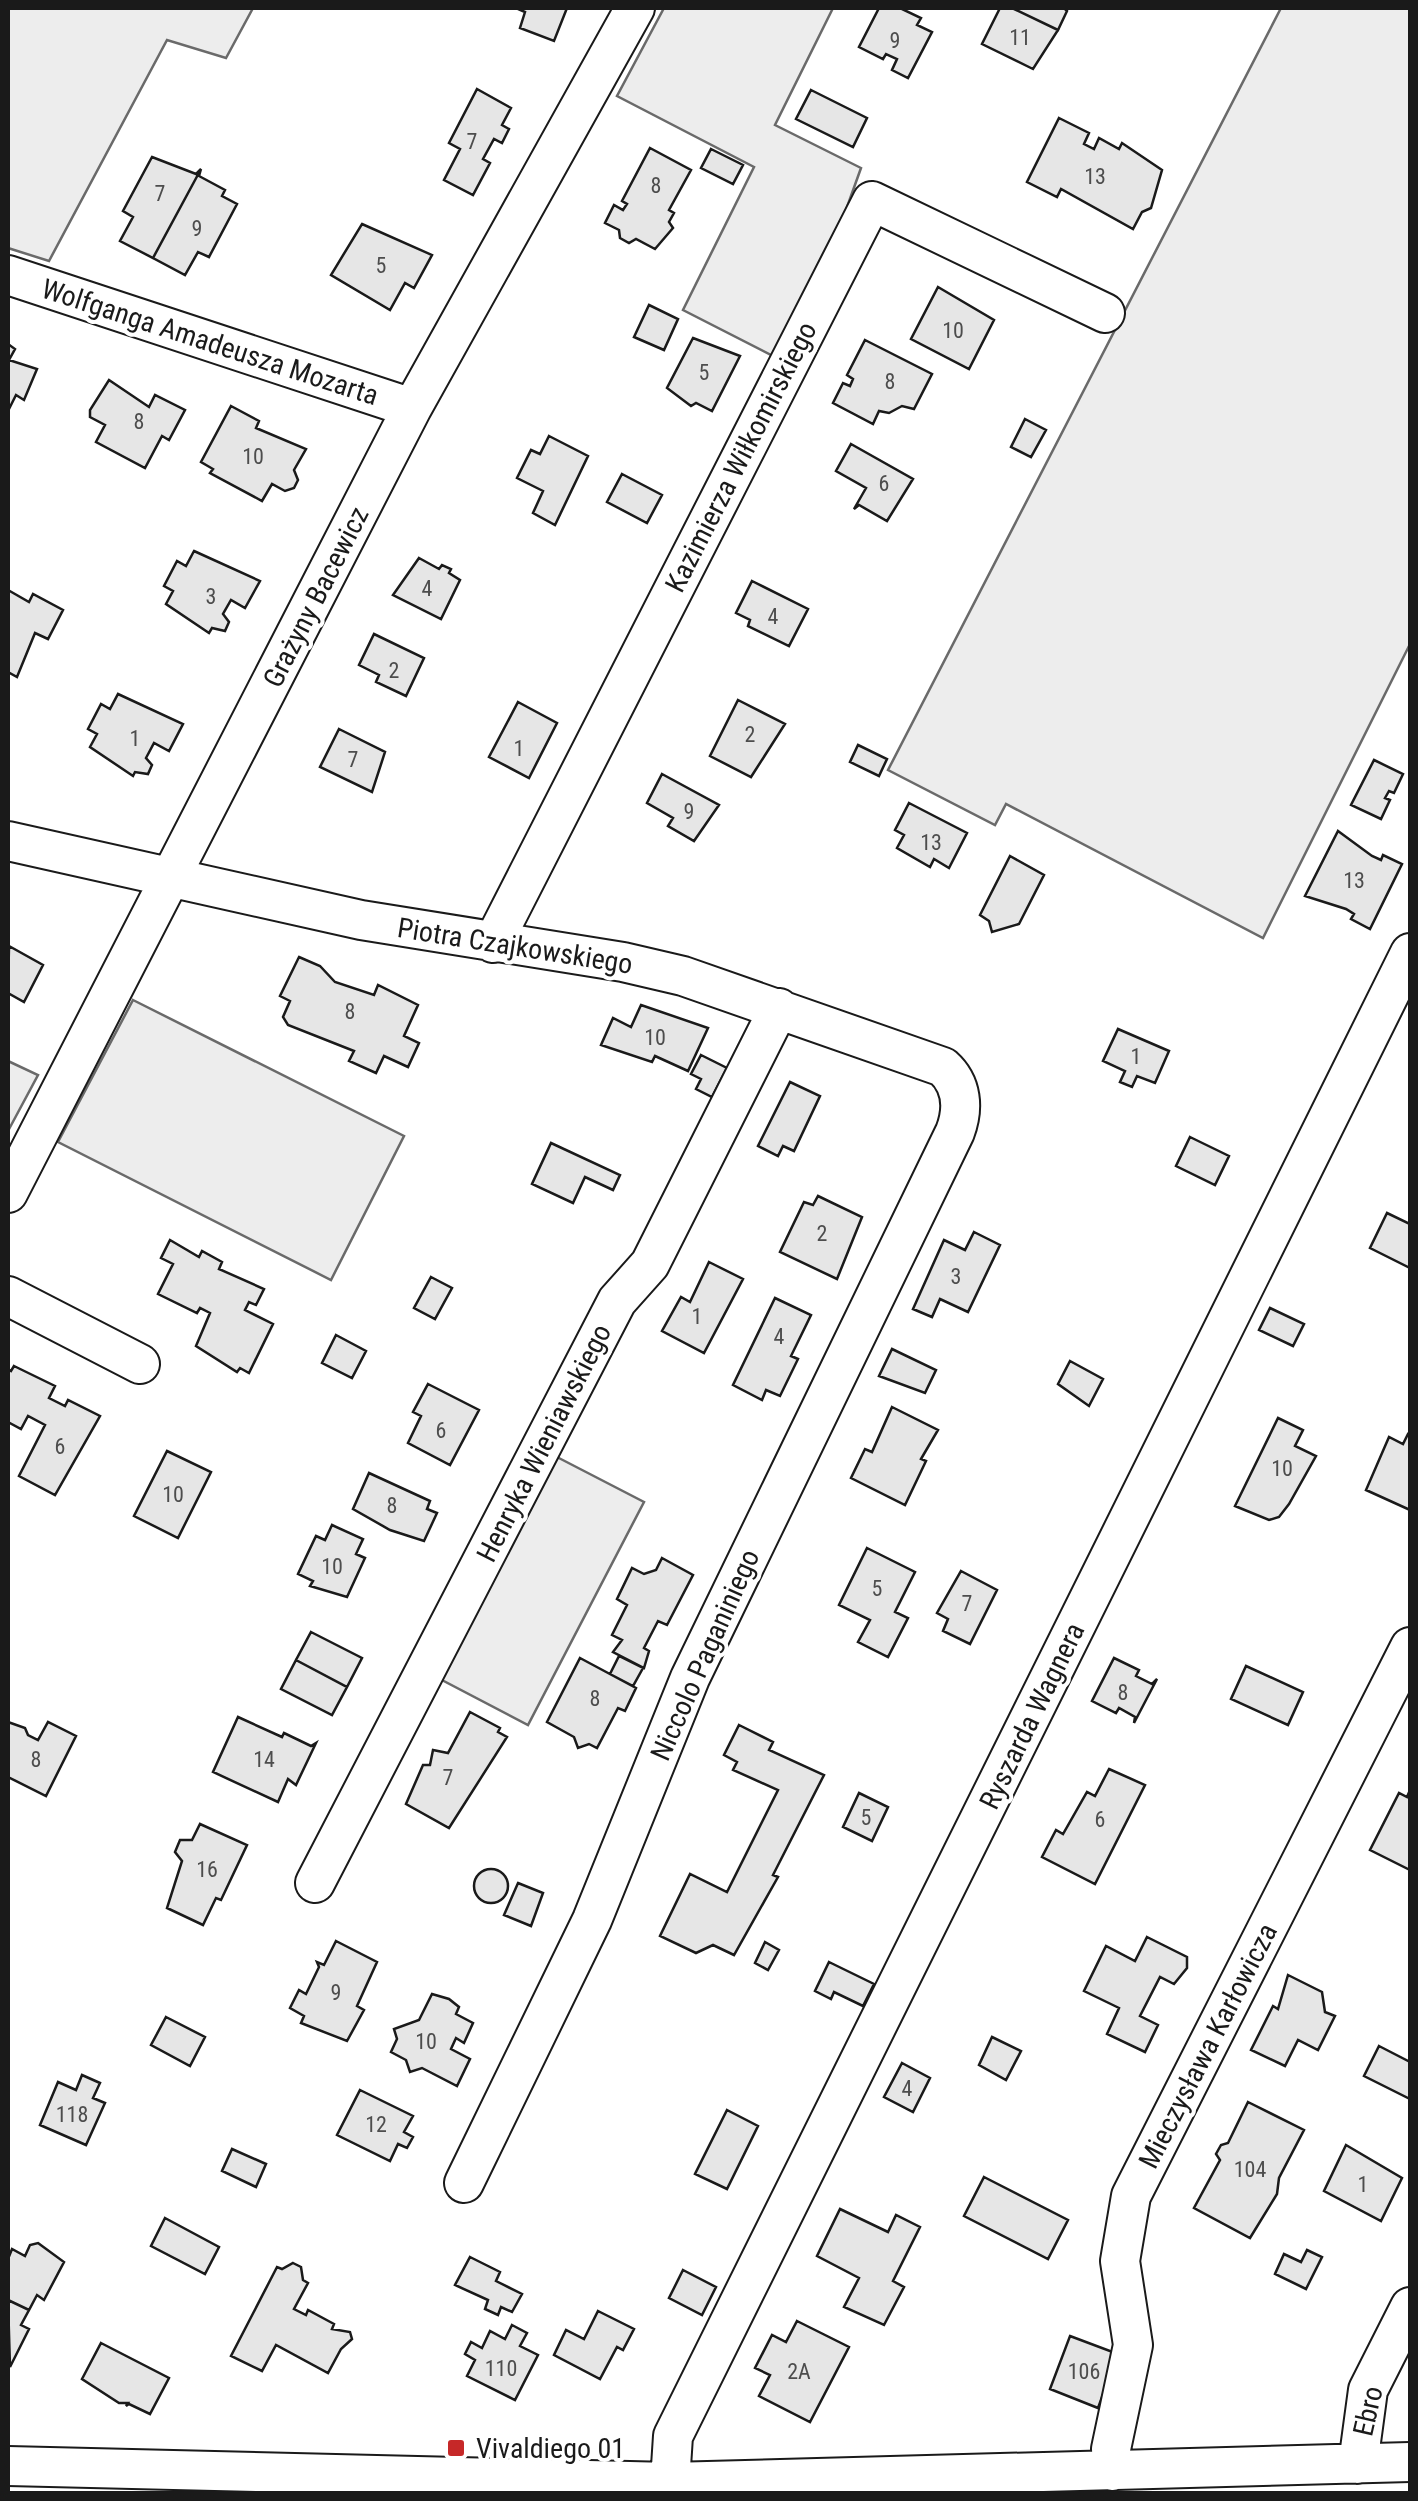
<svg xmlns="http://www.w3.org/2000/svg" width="1418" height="2501" viewBox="0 0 1418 2501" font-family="'Roboto Condensed',sans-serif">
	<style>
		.built { fill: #ededed; stroke: #6a6a6a; stroke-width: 2.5 }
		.building { fill: #e6e6e6; stroke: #1a1a1a; stroke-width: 2.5 }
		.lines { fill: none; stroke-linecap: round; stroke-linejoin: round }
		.minor-casing { stroke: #1a1a1a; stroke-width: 42 }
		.minor { stroke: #fff; stroke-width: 38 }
		.poi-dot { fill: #c62828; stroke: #fff; stroke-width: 4 }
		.labels { text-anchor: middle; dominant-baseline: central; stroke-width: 8; stroke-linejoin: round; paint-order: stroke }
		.number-label { font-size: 22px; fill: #4d4d4d }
		.street-label { font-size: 28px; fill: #1a1a1a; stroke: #fff }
		.poi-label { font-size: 28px; fill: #1a1a1a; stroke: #fff; text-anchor: start }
	</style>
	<rect width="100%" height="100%" fill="#fff"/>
	<!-- built -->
	<path class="built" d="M8,8h245l-27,50 -59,-18 -118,221 -41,-13z
		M664,8h169l-58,117 86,43 -24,67 -60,123 -94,-48 71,-143 -137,-71z
		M1281,8h129v636l-147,294 -257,-134 -11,21 -107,-55z
		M133,1000l271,136 -73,144 -273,-138z
		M8,1061l30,14 -30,56z
		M555,1456l89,46 -116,223 -88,-46z"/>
	<!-- building -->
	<path class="building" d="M516,8h51l-13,33 -34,-13 5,-16z
		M879,8h21l21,10 -4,7 15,7 -24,46 -16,-8 5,-11 -11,-5 -3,5 -24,-12z
		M1000,8h12l46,22 -25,39 -51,-25z
		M1012,8h52l3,3 -9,19z
		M477,89l34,19 -9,17 7,4 -7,14 -8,-4 -11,20 7,4 -17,32 -29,-15 16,-31 -11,-6z
		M811,90l56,28 -14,29 -57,-28z
		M1059,118l30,15 -5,11 10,5 5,-11 20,11 3,-6 40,27 -11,38 -9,4 -9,17 -72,-40 -4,8 -30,-15z
		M650,148l41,22 -22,40 5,3 -5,9 4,6 -18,21 -19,-10 -7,4 -9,-5 -1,-8 -14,-7 9,-18 9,5 4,-6 -5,-3z
		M711,149l32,16 -10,19 -32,-16z
		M152,157l44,17 5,-5 -48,89 -33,-17 13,-24 -10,-6z
		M201,169l-2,7 26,14 -3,6 15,8 -28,53 -11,-5 -13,23 -32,-17z
		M362,224l70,31 -18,33 -9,-5 -15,27 -59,-35z
		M938,287l56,33 -25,49 -58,-30z
		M649,305l29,14 -14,31 -30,-13z
		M693,338l47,18 -28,55 -16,-8 -5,3 -24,-18z
		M865,340l67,34 -18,35 -12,-3 -13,7 -10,-2 -6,13 -40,-21 10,-20 7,3 3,-7 -6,-4z
		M8,344l7,5 -6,11 28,9 -13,31 -8,-5 -8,16z
		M109,380l40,27 6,-12 30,15 -16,30 -7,-4 -17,32 -49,-26 9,-17 -15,-8v-7z
		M231,406l28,15 -3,7 50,21 -12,21 4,10 -4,8 -9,3 -13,-7 -10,17 -52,-28 3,-4 -12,-7z
		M1025,419l21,11 -15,27 -20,-10z
		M549,436l39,20 -33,69 -22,-12 10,-22 -26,-13 14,-28 9,4z
		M851,444l62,35 -26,42 -28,-16 -5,4 12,-21 -30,-17z
		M622,474l40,21 -15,28 -40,-21z
		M194,551l66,30 -15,27 -14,-8 -8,14 6,8 -4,9 -13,-3 -3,5 -43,-29 7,-13 -9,-5 13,-25 9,5z
		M419,558l20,11 3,-4 9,4 -2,4 11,7 -19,39 -48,-24z
		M752,581l56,28 -19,37 -41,-20 2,-6 -14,-7z
		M8,590l21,12 4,-8 30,16 -15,29 -13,-6 -18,44 -9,-5z
		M374,634l50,24 -18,38 -30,-14 3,-7 -20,-10z
		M118,694l65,30 -14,27 -15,-8 -8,15 6,7 -4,9 -13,-2 -2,4 -43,-29 7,-13 -9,-5 13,-25 9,5z
		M738,700l47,24 -34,53 -41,-21z
		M518,702l39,21 -28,55 -40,-21z
		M339,729l46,23 -13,40 -52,-25z
		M858,745l29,14 -8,17 -29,-14z
		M1374,760l29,14 -9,19 -5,-2 -4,7 5,2 -9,19 -30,-14z
		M662,774l57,31 -25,36 -26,-15 5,-8 -26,-15z
		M909,803l58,30 -18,35 -15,-9 -4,8 -33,-19 7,-13 -9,-5z
		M1338,831l34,25 9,4 2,-5 19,9 -32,65 -19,-10 3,-5 -8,-5 -41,-13z
		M1010,856l34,19 -25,49 -27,8 -3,-11 -9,-6z
		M9,946l34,19 -19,37 -16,-9z
		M299,957l21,9 15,16 39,13 4,-10 40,20 -14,31 15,7 -11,24 -24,-11 -8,17 -27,-12 5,-10 -66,-26 -5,-8 7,-16 -10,-5z
		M641,1005l67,23 -20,43 -33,-15 -3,6 -51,-17 12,-27 18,9z
		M1118,1029l51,22 -14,32 -18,-7 -5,11 -12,-5 5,-11 -22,-10z
		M701,1055l26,13 -15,29 -16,-8 5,-10 -10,-5z
		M790,1082l30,14 -26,55 -11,-5 -5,10 -20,-10z
		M1190,1137l39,19 -14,29 -39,-19z
		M551,1143l69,32 -7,15 -28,-13 -12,26 -41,-19z
		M818,1196l44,21 -25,62 -57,-27 24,-50 9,3z
		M1387,1213l23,11v44l-40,-20z
		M974,1232l26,13 -32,67 -28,-13 -8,18 -19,-8 31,-69 21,10z
		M170,1240l29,17 3,-6 20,11 -3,7 45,20 -8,16 -7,-3 -4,8 28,14 -24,49 -9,-5 -3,4 -41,-26 14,-33 -10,-5 -3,5 -39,-19 15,-30 -12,-6z
		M709,1262l34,17 -39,74 -42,-22 19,-34 9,5z
		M431,1277l21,11 -17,31 -21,-11z
		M775,1298l36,17 -20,41 7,3 -18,37 -14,-6 -4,10 -29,-15z
		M1270,1308l34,16 -11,22 -34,-16z
		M336,1335l30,16 -14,27 -30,-15z
		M892,1349l44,21 -11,23 -46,-17z
		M1070,1361l33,18 -14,27 -31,-22z
		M14,1366l41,20 -6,12 16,8 3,-6 32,16 -45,79 -36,-19 26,-51 -17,-9 -7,13 -13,-7v-53l3,2z
		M428,1384l51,26 -29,55 -42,-22 13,-27 -8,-4z
		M892,1407l46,23 -17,29 5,2 -21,44 -54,-27 14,-29 7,3z
		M1278,1418l25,12 -8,16 21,10 -27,48 -10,13 -10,3 -34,-14z
		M1408,1434l2,1v75l-44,-20 23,-53 14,7z
		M167,1451l44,21 -33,66 -44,-22z
		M369,1473l61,28 -3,8 10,4 -13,28 -34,-11 -37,-21z
		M332,1525l31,14 -7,15 9,4 -18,39 -37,-11 3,-5 -15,-7 18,-38 9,4z
		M867,1548l48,24 -20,40 13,6 -20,39 -30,-15 12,-22 -31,-15z
		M662,1558l31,17 -26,50 -9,-4 -14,27 5,3 -5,17 -31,-16 9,-12 -10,-5 15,-30 -10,-6 15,-31 12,6 12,-4z
		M961,1571l36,19 -27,54 -27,-13 5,-12 -11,-6z
		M311,1632l51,26 -15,29 -51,-27z
		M619,1656l24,12 -10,18 -23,-12z
		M580,1658l56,30 -11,23 -7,-3 -21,40 -8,-4 -11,4 -4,-11 -27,-15z
		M1114,1658l25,12 -3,6 16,8 5,-5 -23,44 1,-6 -16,-9 -3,5 -24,-12z
		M296,1660l51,27 -15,28 -51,-26z
		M1246,1666l57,26 -15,33 -57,-26z
		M470,1712l30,16 -2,4 9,5 -58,91 -43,-24 17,-39h7l3,-15 15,3z
		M238,1717l44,20 2,-4 27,13 5,-3 -20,42 -8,-6 -10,23 -65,-30z
		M8,1722l17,6 3,7 10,5 10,-18 28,14 -30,60 -38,-19z
		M739,1725l34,17 -4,8 55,25 -51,100 5,2 -44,78 -21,-10 -17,8 -36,-17 30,-62 37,18 51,-102 -45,-20 4,-8 -13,-7z
		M1109,1769l36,16 -50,99 -53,-27 14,-27 7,4 24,-42 8,4z
		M1410,1790v80l-40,-20 29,-57 8,4z
		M859,1793l29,14 -16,34 -29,-14z
		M200,1824l47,21 -26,55 -5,-2 -13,27 -36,-17 15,-47 -7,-9 5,-12h12z
		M474 1886a17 17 0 1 1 34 0a17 17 0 1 1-34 0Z
		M518,1883l25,10 -12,33 -27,-11z
		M1147,1937l40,20v11l-13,16 -14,-7 -20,39 18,9 -13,27 -38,-18 12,-26 -35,-17 22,-45 29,15z
		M336,1941l41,21 -20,44 7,4 -17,31 -46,-18 3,-7 -14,-8 9,-18 7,4 13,-27 -2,-5 7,3z
		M765,1942l14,8 -11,20 -13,-7z
		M829,1962l45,22 -11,22 -29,-14 -3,7 -16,-8z
		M1288,1975l34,17 3,20 10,4 -17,34 -20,-10 -13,26 -34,-16 22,-44 5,3z
		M432,1994l17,5 10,8 -3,7 17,9 -9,20 -8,-5 -5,11 19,10 -13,27 -35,-18 -12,4 -4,-12 -15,-8 6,-13 -3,-10 25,-9z
		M166,2017l39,20 -15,29 -39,-21z
		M992,2037l29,14 -15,29 -27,-15z
		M1379,2046l31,16v37l-46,-23z
		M902,2063l28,15 -17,34 -29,-15z
		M82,2075l18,8 -7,15 12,5 -19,42 -46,-20 18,-43 18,8z
		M360,2090l53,26 -9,16 9,5 -6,11 -9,-4 -8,17 -53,-26z
		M1248,2102l56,28 -25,48 -2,16 -27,44 -56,-30 26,-48 -4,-6 5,-9 7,-2z
		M727,2110l31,16 -31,63 -32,-15z
		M1346,2145l56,33 -21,43 -57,-30z
		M232,2149l34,15 -10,23 -34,-16z
		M984,2177l84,43 -20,39 -84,-43z
		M840,2209l48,23 8,-17 24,12 -27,54 11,6 -20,38 -40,-18 15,-29 -42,-22z
		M165,2218l54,29 -14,27 -54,-28z
		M38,2243l26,19 -20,38 -7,-5 -8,15 -21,-10v-41l4,-10 13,7 5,-11z
		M1307,2250l15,7 -16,32 -31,-15 9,-20 17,8z
		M470,2257l30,15 -4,9 26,13 -10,18 -11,-5 -3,8 -13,-6 3,-9 -33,-15z
		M293,2263l8,4 2,13 5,3 -14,26 12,6 2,-5 26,14 -2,5 18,3 2,7 -11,10 -13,24 -52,-28 -14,26 -31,-15 46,-89 5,2z
		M683,2270l33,17 -14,28 -33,-17z
		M8,2300l21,10 -8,15 8,4 -19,38z
		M598,2311l36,18 -11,21 -6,-3 -17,32 -46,-24 12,-25 18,9z
		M797,2321l52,26 -39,75 -51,-26 11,-21 -15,-7 17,-33 14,7z
		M512,2325l15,8 -7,13 18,9 -23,45 -48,-24 8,-16 -10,-6 6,-12 11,6 8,-17 15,8z
		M1070,2336l48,18 -20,54 -48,-19z
		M101,2343l68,35 -19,36 -21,-10 -3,2 2,-3h-9l-37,-24z"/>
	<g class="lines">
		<defs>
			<path id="minor" d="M8,275l404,133
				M8,841l353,79 262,42 60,14 260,91c19,17 21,41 12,65l-265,546 -98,242 -128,263
				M493,943l379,-742 233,112
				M8,1193l404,-785 223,-400
				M8,1296l132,68
				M315,1883l302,-582 33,-37 129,-256
				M1358,2464l10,-74 42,-83
				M8,2466l662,16 740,-20
				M1112,2471l-1,-22 22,-104 -13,-84 11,-65 279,-549
				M670,2482l3,-46 737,-1483"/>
		</defs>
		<!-- minor casing -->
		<use href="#minor" class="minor-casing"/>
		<!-- minor -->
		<use href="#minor" class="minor"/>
	</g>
	<!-- markers -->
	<rect class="poi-dot" x="446" y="2438" width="20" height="20" rx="5"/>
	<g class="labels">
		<!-- number labels -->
		<g class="number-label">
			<text x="1020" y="37">11</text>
			<text x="895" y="40">9</text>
			<text x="472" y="141">7</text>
			<text x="1095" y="176">13</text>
			<text x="656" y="185">8</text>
			<text x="160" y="193">7</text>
			<text x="197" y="228">9</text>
			<text x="381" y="265">5</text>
			<text x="953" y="330">10</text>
			<text x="704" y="372">5</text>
			<text x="890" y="381">8</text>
			<text x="139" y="421">8</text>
			<text x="253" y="456">10</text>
			<text x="884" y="483">6</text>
			<text x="427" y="588">4</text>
			<text x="211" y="596">3</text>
			<text x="773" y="616">4</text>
			<text x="394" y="670">2</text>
			<text x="750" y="734">2</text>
			<text x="135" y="738">1</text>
			<text x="519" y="748">1</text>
			<text x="353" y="759">7</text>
			<text x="689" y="811">9</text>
			<text x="931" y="842">13</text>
			<text x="1354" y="880">13</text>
			<text x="350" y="1011">8</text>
			<text x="655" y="1037">10</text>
			<text x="1136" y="1056">1</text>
			<text x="822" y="1233">2</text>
			<text x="956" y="1276">3</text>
			<text x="697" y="1316">1</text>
			<text x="779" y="1336">4</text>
			<text x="441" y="1430">6</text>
			<text x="60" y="1446">6</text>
			<text x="1282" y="1468">10</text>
			<text x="173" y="1494">10</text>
			<text x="392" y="1505">8</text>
			<text x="332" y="1566">10</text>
			<text x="877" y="1588">5</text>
			<text x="967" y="1603">7</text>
			<text x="1123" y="1692">8</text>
			<text x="595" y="1698">8</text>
			<text x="36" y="1759">8</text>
			<text x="264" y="1759">14</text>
			<text x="448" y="1777">7</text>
			<text x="866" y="1817">5</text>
			<text x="1100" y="1819">6</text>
			<text x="207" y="1869">16</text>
			<text x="336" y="1992">9</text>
			<text x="426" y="2041">10</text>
			<text x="907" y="2088">4</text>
			<text x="72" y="2114">118</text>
			<text x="376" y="2124">12</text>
			<text x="1250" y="2169">104</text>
			<text x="1363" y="2184">1</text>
			<text x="501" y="2368">110</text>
			<text x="799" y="2371">2A</text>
			<text x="1084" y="2371">106</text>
		</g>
		<!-- street labels -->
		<g class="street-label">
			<text transform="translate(210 342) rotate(18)">Wolfganga Amadeusza Mozarta</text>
			<text transform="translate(741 457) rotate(-63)">Kazimierza Wiłkomirskiego</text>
			<text transform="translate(316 597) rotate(-63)">Grażyny Bacewicz</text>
			<text transform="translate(515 946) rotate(9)">Piotra Czajkowskiego</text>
			<text transform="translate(544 1443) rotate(-63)">Henryka Wieniawskiego</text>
			<text transform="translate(705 1655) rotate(-66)">Niccolo Paganiniego</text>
			<text transform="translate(1032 1716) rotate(-64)">Ryszarda Wagnera</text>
			<text transform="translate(1208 2046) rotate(-63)">Mieczysława Karłowicza</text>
			<text transform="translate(1368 2411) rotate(-77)">Ebro</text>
		</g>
		<!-- poi labels -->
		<g class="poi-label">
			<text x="476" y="2448">Vivaldiego 01</text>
		</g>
	</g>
	<!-- border -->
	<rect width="1418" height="2501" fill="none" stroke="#1a1a1a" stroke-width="20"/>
</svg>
